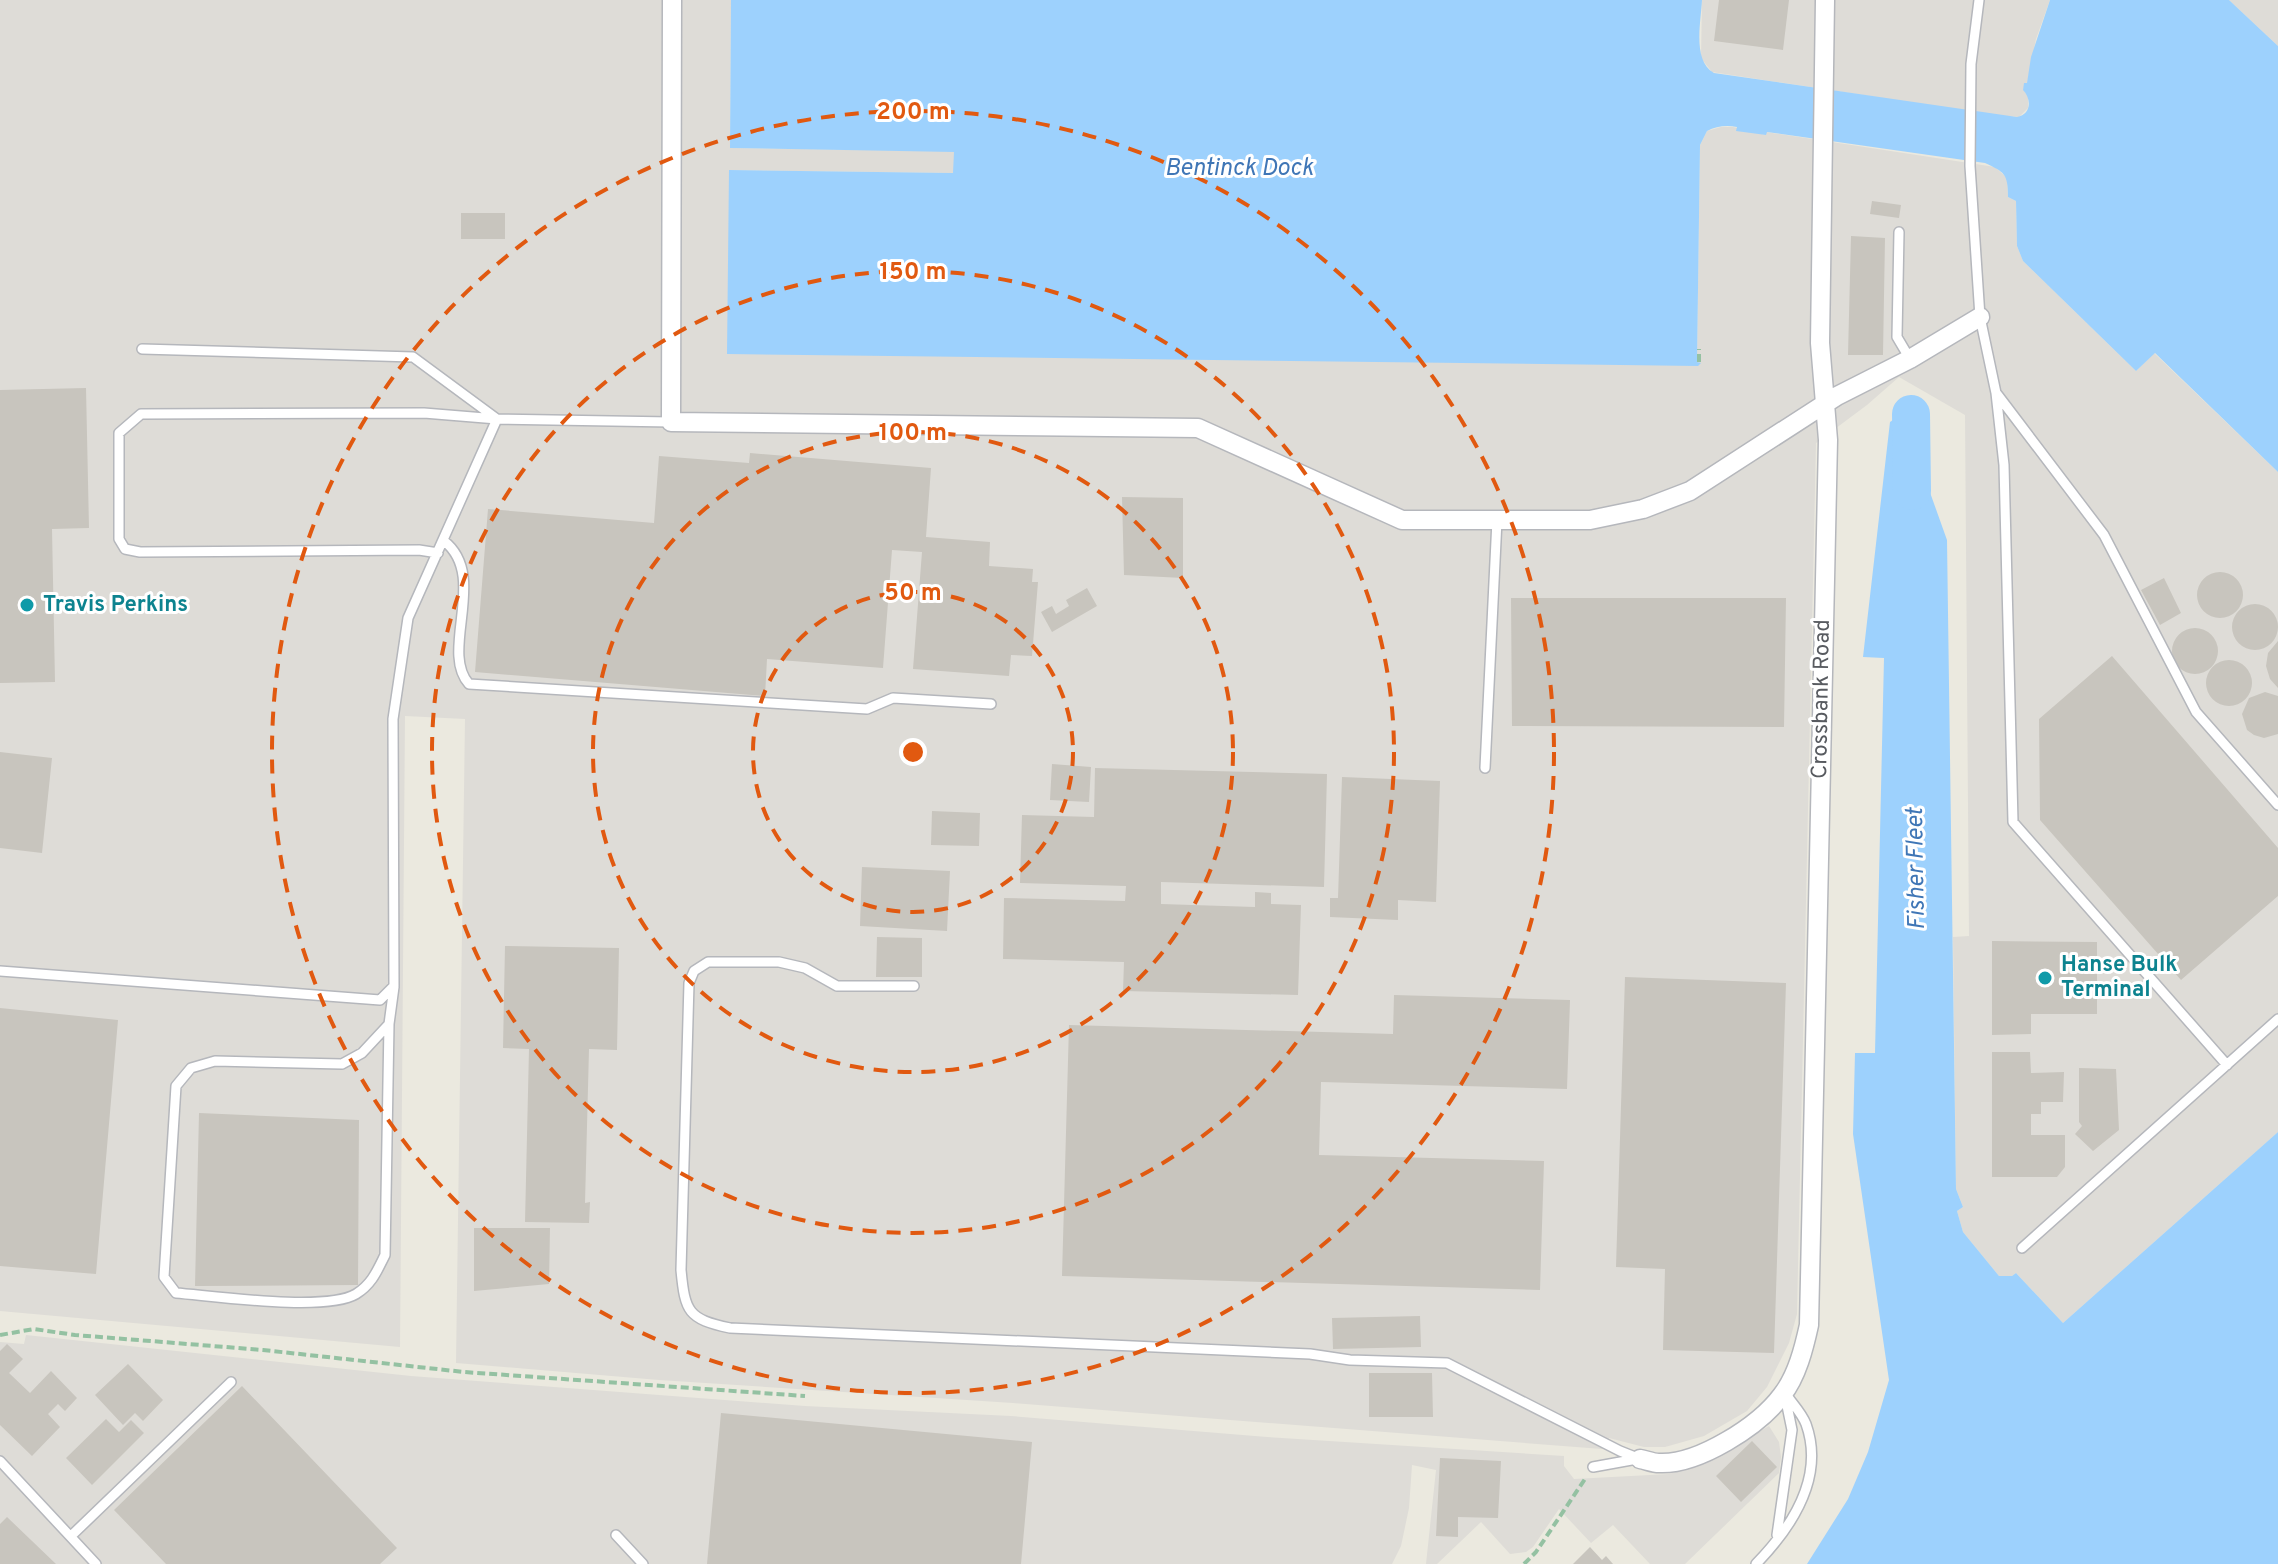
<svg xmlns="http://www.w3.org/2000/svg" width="2278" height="1564" viewBox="0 0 2278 1564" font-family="Overpass,sans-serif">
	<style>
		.industrial { fill: #dedcd7 }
		.water { fill: #9dd1fd }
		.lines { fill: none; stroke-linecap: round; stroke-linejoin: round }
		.river { stroke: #9dd1fd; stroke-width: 38 }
		.building { fill: #c8c5be }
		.service-casing { stroke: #b5b7bc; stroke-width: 12 }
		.minor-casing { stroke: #b5b7bc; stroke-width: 21 }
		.path { stroke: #94c1a2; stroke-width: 4; stroke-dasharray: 8 4; stroke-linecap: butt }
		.service { stroke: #fff; stroke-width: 9 }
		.minor { stroke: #fff; stroke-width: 18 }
		.ring { fill: none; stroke: #e15910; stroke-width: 4; stroke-dasharray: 14 10 }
		.culture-dot { fill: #0f9aa8; stroke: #fff; stroke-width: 3 }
		.labels { text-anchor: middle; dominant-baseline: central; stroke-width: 6; stroke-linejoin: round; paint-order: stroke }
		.culture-label { font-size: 22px; font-weight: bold; fill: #0d838f; stroke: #fff; text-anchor: start }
		.street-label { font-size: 22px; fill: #585b60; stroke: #fff }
		.water-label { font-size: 24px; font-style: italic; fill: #3f76b6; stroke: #fff }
		.centre { fill: #e15910; stroke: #fff; stroke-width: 4 }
		.ring-label { font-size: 24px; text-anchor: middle; font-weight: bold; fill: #e15910; stroke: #fff; stroke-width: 6; stroke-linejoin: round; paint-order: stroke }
	</style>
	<rect width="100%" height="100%" fill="#ebe9df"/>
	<!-- industrial -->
	<path class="industrial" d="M0,0h731l-1,148 224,3v22l-225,-3 968,192 3,-217 7,-14 14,-4h12l33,8v-3l229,35 12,11 1,19 8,4 1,45 6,15 113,110 18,-18 124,119v660l-215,191 -47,-50 -4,3h-13l-36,-44 -6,-21 6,-4 -7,-18 -3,-252 16,-1 -4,-521 -66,-38 -32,28 -51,38 -19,871 -8,29 -22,44 -20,24 -43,25 -39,11h-21l-35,-9 -7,11 -589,-46 -354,-23 -203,-17 9,-644 -60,-3 -5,631 -400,-36z
		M1702,0h348l-14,39 -9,45 -4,5 5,7v12l-9,9 -26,-2 -281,-43 -11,-14z
		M2229,0h49v46z
		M26,1335l385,41 394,30 206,10 256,21 297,19v10l10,13 95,-5 31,-9 69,-39 10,16 2,15 -2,16 -94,91h-35l-37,-39 -22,18 -32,-34 -26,38 -7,5 -16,2 -29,-32 -44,42h-11l10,-94 -24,-5 -3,43 -8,38 -9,18h-1392v-222l24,2z"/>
	<!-- water -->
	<path class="water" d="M731,0h971c-1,22 -10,61 12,73l303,44c14,-2 15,-18 6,-27l1,-7h3l4,-26 19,-57h179l49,46v426l-123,-119 -19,18 -113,-110 -6,-15 -1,-45 -8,-4c0,-24 -4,-25 -23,-34l-218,-31 -1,3 -30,-4 1,-4c-10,-2 -21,-1 -30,4l-7,14 -3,217 4,1 -3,3 -971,-12 2,-184 224,3 1,-21 -224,-4z
		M1902,414l45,126 9,649 7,18 -6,4 6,21 36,44h13l4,-3 47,50 215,-191v432h-471l41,-65 20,-47 21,-72 -36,-246 2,-81h20l9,-395 -21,-1 27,-235z"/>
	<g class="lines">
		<!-- river -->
		<path class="river" d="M1911,414l1,77"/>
	</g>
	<!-- building -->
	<path class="building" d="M1719,0h70l-6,50 -69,-9z
		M1872,201l29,4 -2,13 -29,-4z
		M461,213h44v26h-44z
		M1851,236l34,2 -2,117h-35z
		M86,388l3,140 -37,1 3,153 -55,1v-293z
		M750,453l181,15 -5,69 64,5 -1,24 44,3 -1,13h6l-6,74 -21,-1 -2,21 -96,-7 9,-117 -30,-2 -9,118 -116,-9 -2,37 -290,-24 13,-163 166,14 5,-67 90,7z
		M1122,497l61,1v80l-59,-3z
		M2197 595a23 23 0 1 1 46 0a23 23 0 1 1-46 0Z
		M2164,578l17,35 -21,12 -19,-35z
		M1087,588l10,18 -45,26 -11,-20 11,-6 4,8 13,-8 -3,-6z
		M1511,598h275l-2,129 -272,-1z
		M2232 627a23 23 0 1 1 46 0a23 23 0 1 1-46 0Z
		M2172 651a23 23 0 1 1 46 0a23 23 0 1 1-46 0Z
		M2278,641v47l-8,-9 -4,-13 2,-13z
		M2112,656l166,192v48l-97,84 -141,-160 -1,-101z
		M2206 683a23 23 0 1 1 46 0a23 23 0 1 1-46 0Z
		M2265,692l13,4v38l-14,4 -10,-3 -7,-5 -5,-16 7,-16z
		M0,752l52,6 -10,95 -42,-5z
		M1052,764l39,3 -2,35 -39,-2z
		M1095,768l232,6 -3,113 -163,-5v22l94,3v-15l16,1v11l30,1 -3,90 -175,-4 1,-29 -121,-3 1,-61 121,3 1,-15 -106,-3 2,-68 72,2z
		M1342,777l98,4 -4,121 -38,-2v20l-68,-3v-19h8z
		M932,811l48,2 -1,33 -48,-1z
		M862,867l88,4 -3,60 -87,-5z
		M877,937l45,1v39h-46z
		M1992,941l105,1v72h-66v20l-39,1z
		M505,946l114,2 -2,102 -28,-1 -4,154 5,-1 -1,21 -64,-1 4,-173 -26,-1z
		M1625,977l161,6 -12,370 -111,-3 2,-81 -49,-2z
		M1394,995l176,5 -3,89 -246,-7 -2,73 225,6 -4,129 -478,-14 7,-251 324,9z
		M0,1008l118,12 -22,254 -96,-8z
		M1992,1052h38l1,21 33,-1 -1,30h-22v12h-10v21h34v32l-8,10h-65z
		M2079,1068l37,1 3,61 -26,21 -18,-17 7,-8 -3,-4z
		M199,1113l160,7 -1,165 -163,1z
		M474,1228h76l-1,56 -75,7z
		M1420,1316l1,31 -88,2 -1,-31z
		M7,1344l16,15 -14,14 21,20 21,-22 26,27 -12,13 -7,-7 -10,10 12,13 -28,29 -32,-31v-74z
		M128,1364l35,36 -20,21 -8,-8 -12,12 -28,-30z
		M1369,1373h63l1,44h-64z
		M242,1386l155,162 -17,16h-214l-52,-54z
		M721,1413l311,29 -11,122h-314z
		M106,1419l13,13 12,-12 13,13 -52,52 -26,-27z
		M1752,1441l25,26 -36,35 -25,-26z
		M1440,1458l61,3 -3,57 -40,-1v20l-22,-1z
		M7,1517l49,47h-56v-40z
		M1590,1547l12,13 4,-4 7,8h-40z"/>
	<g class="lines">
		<defs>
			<path id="service" d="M1979,0l-8,64 -1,102 10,151 16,76 8,72 9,357 214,243
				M1899,232l-2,105 13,22
				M142,349l271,8 84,62
				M1997,394l107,141 92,177 82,93
				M444,541c45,35 -5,110 25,143l398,25 26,-11 98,6
				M438,553l-19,-3 -279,2 -15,-3 -6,-10v-106l22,-19 283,-1 73,6
				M1485,768l12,-248
				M0,971l380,29 14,-14 -1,-267 15,-101 89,-199 174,3
				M914,986h-77l-32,-18 -26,-6h-71l-14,9 -5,12 -8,287c4,42 7,49 49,58l580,26 40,6 97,3 173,88 20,8
				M389,1024l-27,29 -20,11 -127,-3 -24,7 -15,18 -12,191 12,16c38,3 150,19 180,1 16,-10 21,-23 29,-39l4,-231 5,-37
				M2022,1248l256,-229
				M0,1461l96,103
				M1593,1467l44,-8
				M616,1535l27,29
				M1777,1535l15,-105 -7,-34
				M71,1536l160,-154
				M1756,1564c36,-37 69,-87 50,-140 -4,-11 -15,-22 -21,-31"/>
			<path id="minor" d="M672,0l-1,422 527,6 204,92h188l53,-11 47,-18 147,-95 73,-37 70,-42
				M1640,1459c6,1 13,4 19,4 39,2 100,-37 123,-68 15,-19 22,-47 27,-70l19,-885 -8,-97 5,-343"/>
		</defs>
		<!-- service casing -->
		<use href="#service" class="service-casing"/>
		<!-- minor casing -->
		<use href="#minor" class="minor-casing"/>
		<!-- path -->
		<path class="path" d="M1699,362v-13
			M0,1335l34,-6 41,6 188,15 201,22 341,24
			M1524,1564l12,-12 49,-73"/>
		<!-- service -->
		<use href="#service" class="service"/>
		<!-- minor -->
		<use href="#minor" class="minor"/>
	</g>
	<!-- distance rings -->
	<g class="ring">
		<circle cx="913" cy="752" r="160"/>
		<circle cx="913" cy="752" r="320"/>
		<circle cx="913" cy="752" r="481"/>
		<circle cx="913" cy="752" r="641"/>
	</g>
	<!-- markers -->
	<g class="culture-dot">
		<circle cx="27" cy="605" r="8"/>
		<circle cx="2045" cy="978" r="8"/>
	</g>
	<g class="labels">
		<!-- culture labels -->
		<g class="culture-label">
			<text x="43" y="605">Travis Perkins</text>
			<text x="2061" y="965">Hanse Bulk<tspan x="2061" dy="25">Terminal</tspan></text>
		</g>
		<!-- street labels -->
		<g class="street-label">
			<text transform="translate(1822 699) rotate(-89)">Crossbank Road</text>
		</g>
		<!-- water labels -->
		<g class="water-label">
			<text x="1239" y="169">Bentinck Dock</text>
			<text transform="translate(1917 869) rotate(-91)">Fisher Fleet</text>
		</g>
	</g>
	<circle cx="913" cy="752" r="12" class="centre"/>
	<g class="ring-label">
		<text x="913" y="119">200 m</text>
		<text x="913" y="279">150 m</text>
		<text x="913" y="440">100 m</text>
		<text x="913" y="600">50 m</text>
	</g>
</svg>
